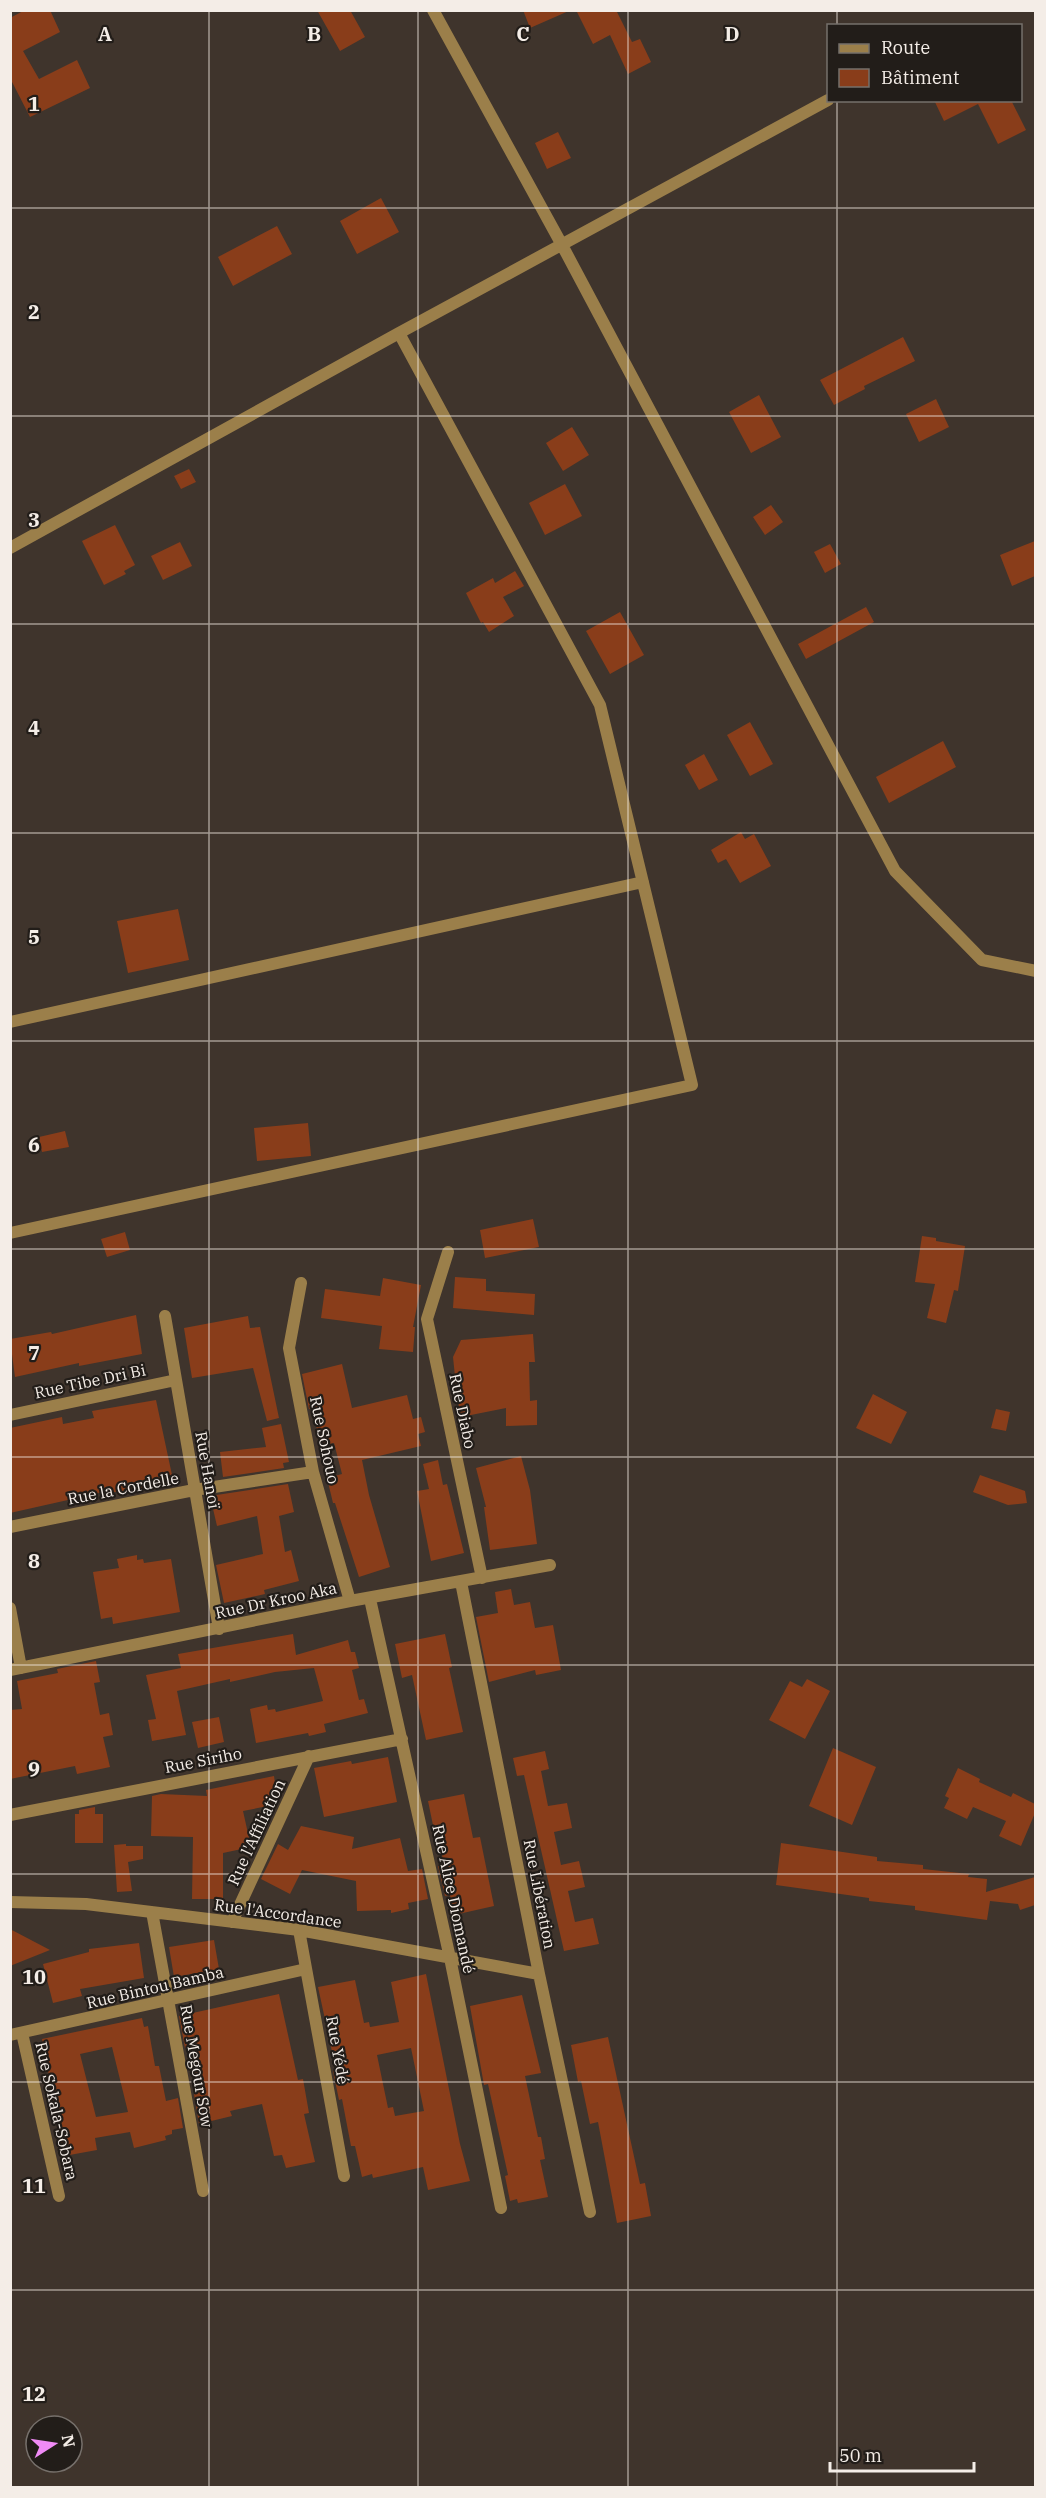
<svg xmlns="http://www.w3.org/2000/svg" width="1046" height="2498" viewBox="0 0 1046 2498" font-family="'IBM Plex Serif',serif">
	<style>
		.building { fill: #893d1a; fill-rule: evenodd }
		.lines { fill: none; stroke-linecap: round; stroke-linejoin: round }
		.street { stroke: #9b7f4a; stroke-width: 12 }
		.grid { fill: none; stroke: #f4ede7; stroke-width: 1.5; stroke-opacity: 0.55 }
		.labels { text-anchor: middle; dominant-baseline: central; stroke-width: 4.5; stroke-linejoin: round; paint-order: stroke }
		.street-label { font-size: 16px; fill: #f4ede7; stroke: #221d19 }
		.grid-label { font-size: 20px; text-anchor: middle; font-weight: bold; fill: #f4ede7; stroke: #221d19; stroke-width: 4.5; stroke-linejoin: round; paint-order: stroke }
	</style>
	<rect width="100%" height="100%" fill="#3f342c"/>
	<!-- building -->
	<path class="building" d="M25,10h25l10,22 -37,19 16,28 38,-19 13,28 -60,29 -20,-39v-60z
		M317,10h33l15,27 -25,14z
		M523,10h48l-41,18z
		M576,10h40l16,32 8,-3 11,23 -23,12 -18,-39 -17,9z
		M934,100h77l15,30 -28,14 -20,-40 -34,17z
		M558,132l13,26 -24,11 -12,-26z
		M381,198l18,34 -42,22 -17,-33z
		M277,226l15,28 -59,32 -15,-29z
		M903,337l12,24 -51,25 1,3 -31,16 -14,-25z
		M759,395l22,42 -30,16 -22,-41z
		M936,399l13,28 -30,15 -13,-28z
		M572,427l17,28 -26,16 -17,-28z
		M189,469l7,13 -15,7 -7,-13z
		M565,484l17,32 -37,19 -16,-32z
		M771,505l12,17 -18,13 -12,-18z
		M115,525l20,40 -11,6 2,3 -22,11 -22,-44z
		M1035,541v35l-23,10 -12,-31z
		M180,542l12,24 -29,14 -12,-24z
		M830,544l11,20 -16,9 -11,-21z
		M515,571l9,15 -21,11 11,19 -25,16 -6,-10 -2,1 -15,-30 27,-15 2,5z
		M866,607l8,15 -68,37 -8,-15z
		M620,612l24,43 -34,19 -24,-43z
		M750,722l23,42 -23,12 -23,-41z
		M943,741l13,26 -67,36 -13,-26z
		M704,754l14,26 -19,10 -14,-25z
		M741,832l4,7 9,-5 17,32 -31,17 -14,-24 -8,4 -7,-13z
		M178,909l11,51 -61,13 -11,-52z
		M308,1123l3,33 -54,5 -3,-33z
		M65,1131l4,16 -27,5 -3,-15z
		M533,1219l6,28 -54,11 -5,-28z
		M125,1232l5,18 -23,7 -6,-18z
		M922,1236l14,2v3l29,5 -7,45 -4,-1 -8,33 -19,-5 8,-34 -20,-2z
		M455,1277l31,2v12l49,3 -1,21 -81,-7z
		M383,1278l38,7 -8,42h2l-2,25 -34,-3 3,-23 -61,-8 4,-29 55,7z
		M136,1315l6,39 -63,12v-3l-64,14 -5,-38 41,-7 1,2z
		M248,1316l2,12 10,-1 19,91 -12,3 -14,-53 -61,10 -8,-50z
		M533,1334l2,28h-6l1,39 7,-1v25l-31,1v-18l-45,9 -4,-21 -4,-39 8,-17z
		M342,1364l10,44 55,-13 6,24 8,-2 4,15 -7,2 3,12 -59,14 7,35 21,72 -31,10 -24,-74h-2l-6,-25 15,-4 -8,-31 -13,3 -9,-37h-3l-7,-35z
		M873,1394l34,18 -16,32 -35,-16z
		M156,1400l16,75 -7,1 2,9 -25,5 -1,-2 -33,5v-2l-98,22v-85l52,-11 1,7 31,-6 -2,-7z
		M996,1409l14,3 -4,19 -15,-3z
		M281,1424l8,38 -6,1 1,5 -61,9 -3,-25 46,-5 -4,-19z
		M521,1456l9,34 7,54 -47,6 -6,-43h2l-10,-39z
		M438,1460l5,25 4,-1 17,69 -33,8 -14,-70 12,-2 -6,-25z
		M980,1475l45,16 2,12 -19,2 -35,-13z
		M288,1484l6,28 -15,4 6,36 6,-2 8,31 -35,9 1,4 -41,9 -8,-38 47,-11 -6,-38 -40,10 -7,-30z
		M137,1555v5l6,-1 1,4 27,-4 9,53 -67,12 -1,-7 -11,2 -8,-47 26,-4 -2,-9z
		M511,1589l3,16 16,-3 5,26 18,-3 8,45 -25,5 -1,-5 -46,12 -13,-65 22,-4 -3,-21z
		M293,1634l3,21 52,-15 3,12h4l4,16 -7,2 7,30 5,-1 4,14 -44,11 2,8 -17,4 -1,-3 -52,10 -6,-34 17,-4 1,5 7,-1 1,3 47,-11 -9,-33 -39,4 -45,10v-3l-53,12 9,44 -34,6 -4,-21 8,-1 -10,-44 35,-7 -3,-14z
		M445,1634l7,33 -3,1 14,64 -37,8 -14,-65 -10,3 -7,-34z
		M96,1661l4,21 -6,1 6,32 9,-2 4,22 -10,2 7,30 -33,7 -2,-8 -65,13v-69l12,-1 -5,-28 41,-8 -1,-4z
		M807,1679l23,12 -25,48 -36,-19 21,-39 12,6z
		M219,1717l5,25 -26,6 -6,-26z
		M833,1748l43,19 -24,58 -43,-19z
		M545,1751l4,18 -8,2 7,35 19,-3 5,25 -18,4 7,33 18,-4 6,26 -17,4 7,31 18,-4 6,26 -35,7 -40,-176 -7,1 -4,-18z
		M388,1757l9,45 -73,15 -10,-49 37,-7 1,3z
		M958,1768l22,11 -1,3 32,15 2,-4 22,11v9l-14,33 -22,-10 7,-15 -33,-14 -6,12 -23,-11 5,-10 -4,-2z
		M274,1776l4,28 -35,7 8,36 -28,6v46h-31l1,-62 -42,-1 1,-40 9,-2 46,2 -1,-6z
		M464,1794l9,44 7,-1 14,69 -40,9 -4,-20 -5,1 -7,-30 6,-1 -7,-36 -3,1 -6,-29z
		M95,1807v7h8v29h-28v-29h4v-4z
		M301,1826l53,11 -2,12 48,-11 8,33 14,-2 6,30 -20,4 1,6 -18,4v-3l-34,1 -1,-30 -54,-11 -12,24 -29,-15 17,-35 10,6z
		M781,1843l96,14v4l46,4v4l46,5 -1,3 19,2 -1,13 49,-15v28l-15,5 -2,-6 -28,-3 -3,19 -72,-10v-4l-46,-5v-3l-93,-13z
		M126,1844v2h17v13l-15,3 4,29 -15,1 -3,-47z
		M10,1929l40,21 -40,16z
		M214,1940l5,29 -45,8 -5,-30z
		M139,1943l5,35 -64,11 2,7 -29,7 -10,-39 46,-12v-3z
		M426,1974l34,170 10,37 -42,9 -5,-23 -50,11 -1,-4 -10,3 -7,-31h-4l-9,-47 -3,1 -6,-29 3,-1 -18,-83 37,-7 9,43 5,-1 1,5 29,-5 -8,-40zM411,2048l13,63 -29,5 -2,-9 -5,1 -11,-53z
		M279,1994l19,86 5,-1 6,34 -5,1 11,48 -29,6 -4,-13 -8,1 -12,-52 -32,7 2,5 -33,8 -5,-30 4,-1 -8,-46 -5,1 -6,-32z
		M522,1995l19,78 -16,3 13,61h3l4,22 -5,1 8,37 -30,6 -1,-4 -7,2 -5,-25 3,-1 -20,-91 -4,1 -14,-79z
		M142,2018l2,9 4,-1 7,40h4l7,35 12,-3 5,30 -11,2v4l-7,2 1,4 -32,8 -4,-16 -35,6 2,12 -33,6 -22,-117zM112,2047l16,65 -32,5 -16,-63z
		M608,2037l32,147 5,-1 6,33 -34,7 -19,-101 -8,2 -9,-43 -3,1 -7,-37z"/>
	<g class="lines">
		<!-- street -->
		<path class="street" d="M433,10l129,235 333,626 87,89 54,11
			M10,548l389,-215 429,-233
			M10,1022l633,-140
			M10,1233l682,-148 -92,-380 -201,-372
			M448,1252l-21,67 55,259
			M301,1283l-12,65 24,124 37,129
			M165,1316l54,313
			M10,1415l166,-35
			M10,1527l184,-37 119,-18
			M461,1582l78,392 51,238
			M370,1599l80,359 51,250
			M10,1608l11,60
			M10,1670l340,-69 200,-36
			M10,1815l392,-76
			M10,1902l76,2 213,26 240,44
			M152,1912l51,279
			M232,1922l77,-166
			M299,1930l45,246
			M22,2033l37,163
			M10,2035l296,-66"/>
	</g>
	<!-- grid -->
	<path class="grid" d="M209,10v2478M418,10v2478M628,10v2478M837,10v16M837,100v2388M10,208h1026M10,416h1026M10,624h1026M10,833h1026M10,1041h1026M10,1249h1026M10,1457h1026M10,1665h1026M10,1874h1026M10,2082h1026M10,2290h1026"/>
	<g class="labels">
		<!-- street labels -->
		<g class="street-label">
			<text transform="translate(90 1381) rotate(-12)">Rue Tibe Dri Bi</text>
			<text transform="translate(463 1411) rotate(78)">Rue Diabo</text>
			<text transform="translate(325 1440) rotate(78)">Rue Sohouo</text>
			<text transform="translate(208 1470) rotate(80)">Rue Hanoï</text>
			<text transform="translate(123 1488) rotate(-11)">Rue la Cordelle</text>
			<text transform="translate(276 1600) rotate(-12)">Rue Dr Kroo Aka</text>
			<text transform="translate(203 1760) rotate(-11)">Rue Siriho</text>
			<text transform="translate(256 1832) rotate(-65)">Rue l'Affiliation</text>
			<text transform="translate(540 1894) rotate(79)">Rue Libération</text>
			<text transform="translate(454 1899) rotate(78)">Rue Alice Diomandé</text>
			<text transform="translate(278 1913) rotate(8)">Rue l'Accordance</text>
			<text transform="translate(155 1987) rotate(-13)">Rue Bintou Bamba</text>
			<text transform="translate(338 2050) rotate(80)">Rue Yédé</text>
			<text transform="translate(197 2066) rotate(80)">Rue Megour Sow</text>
			<text transform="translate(57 2111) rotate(77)">Rue Sokala-Sobara</text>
		</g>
	</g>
	<g class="grid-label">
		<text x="105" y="41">A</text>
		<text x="314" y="41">B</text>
		<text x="523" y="41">C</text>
		<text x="732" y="41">D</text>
		<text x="34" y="111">1</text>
		<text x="34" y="319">2</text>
		<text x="34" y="527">3</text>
		<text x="34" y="735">4</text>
		<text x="34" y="944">5</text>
		<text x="34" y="1152">6</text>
		<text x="34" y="1360">7</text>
		<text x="34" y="1568">8</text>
		<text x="34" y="1776">9</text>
		<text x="34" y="1984">10</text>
		<text x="34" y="2193">11</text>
		<text x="34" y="2401">12</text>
	</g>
	<!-- border -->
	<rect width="1046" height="2498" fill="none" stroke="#f4ede7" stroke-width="24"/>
	<!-- legend -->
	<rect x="827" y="24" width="195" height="78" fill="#221d19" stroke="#76706b" stroke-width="1.5"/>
	<rect x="839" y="44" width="30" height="9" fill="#9b7f4a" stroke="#76706b" stroke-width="1.5"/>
	<text x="881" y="54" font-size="18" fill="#f4ede7">Route</text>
	<rect x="839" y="69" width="30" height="18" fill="#893d1a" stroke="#76706b" stroke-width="1.5"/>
	<text x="881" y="84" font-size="18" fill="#f4ede7">Bâtiment</text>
	<!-- north arrow -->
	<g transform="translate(54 2444) rotate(78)"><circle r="28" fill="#221d19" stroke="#76706b" stroke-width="1.5"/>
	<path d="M0-4.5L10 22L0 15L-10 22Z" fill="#f08bf6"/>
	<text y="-9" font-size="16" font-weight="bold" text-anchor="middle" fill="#f4ede7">N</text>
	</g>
	<!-- scale -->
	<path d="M830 2462v9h144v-9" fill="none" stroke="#f4ede7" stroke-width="3"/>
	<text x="839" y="2462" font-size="18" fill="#f4ede7" stroke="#221d19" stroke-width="4.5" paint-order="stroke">50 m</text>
</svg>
